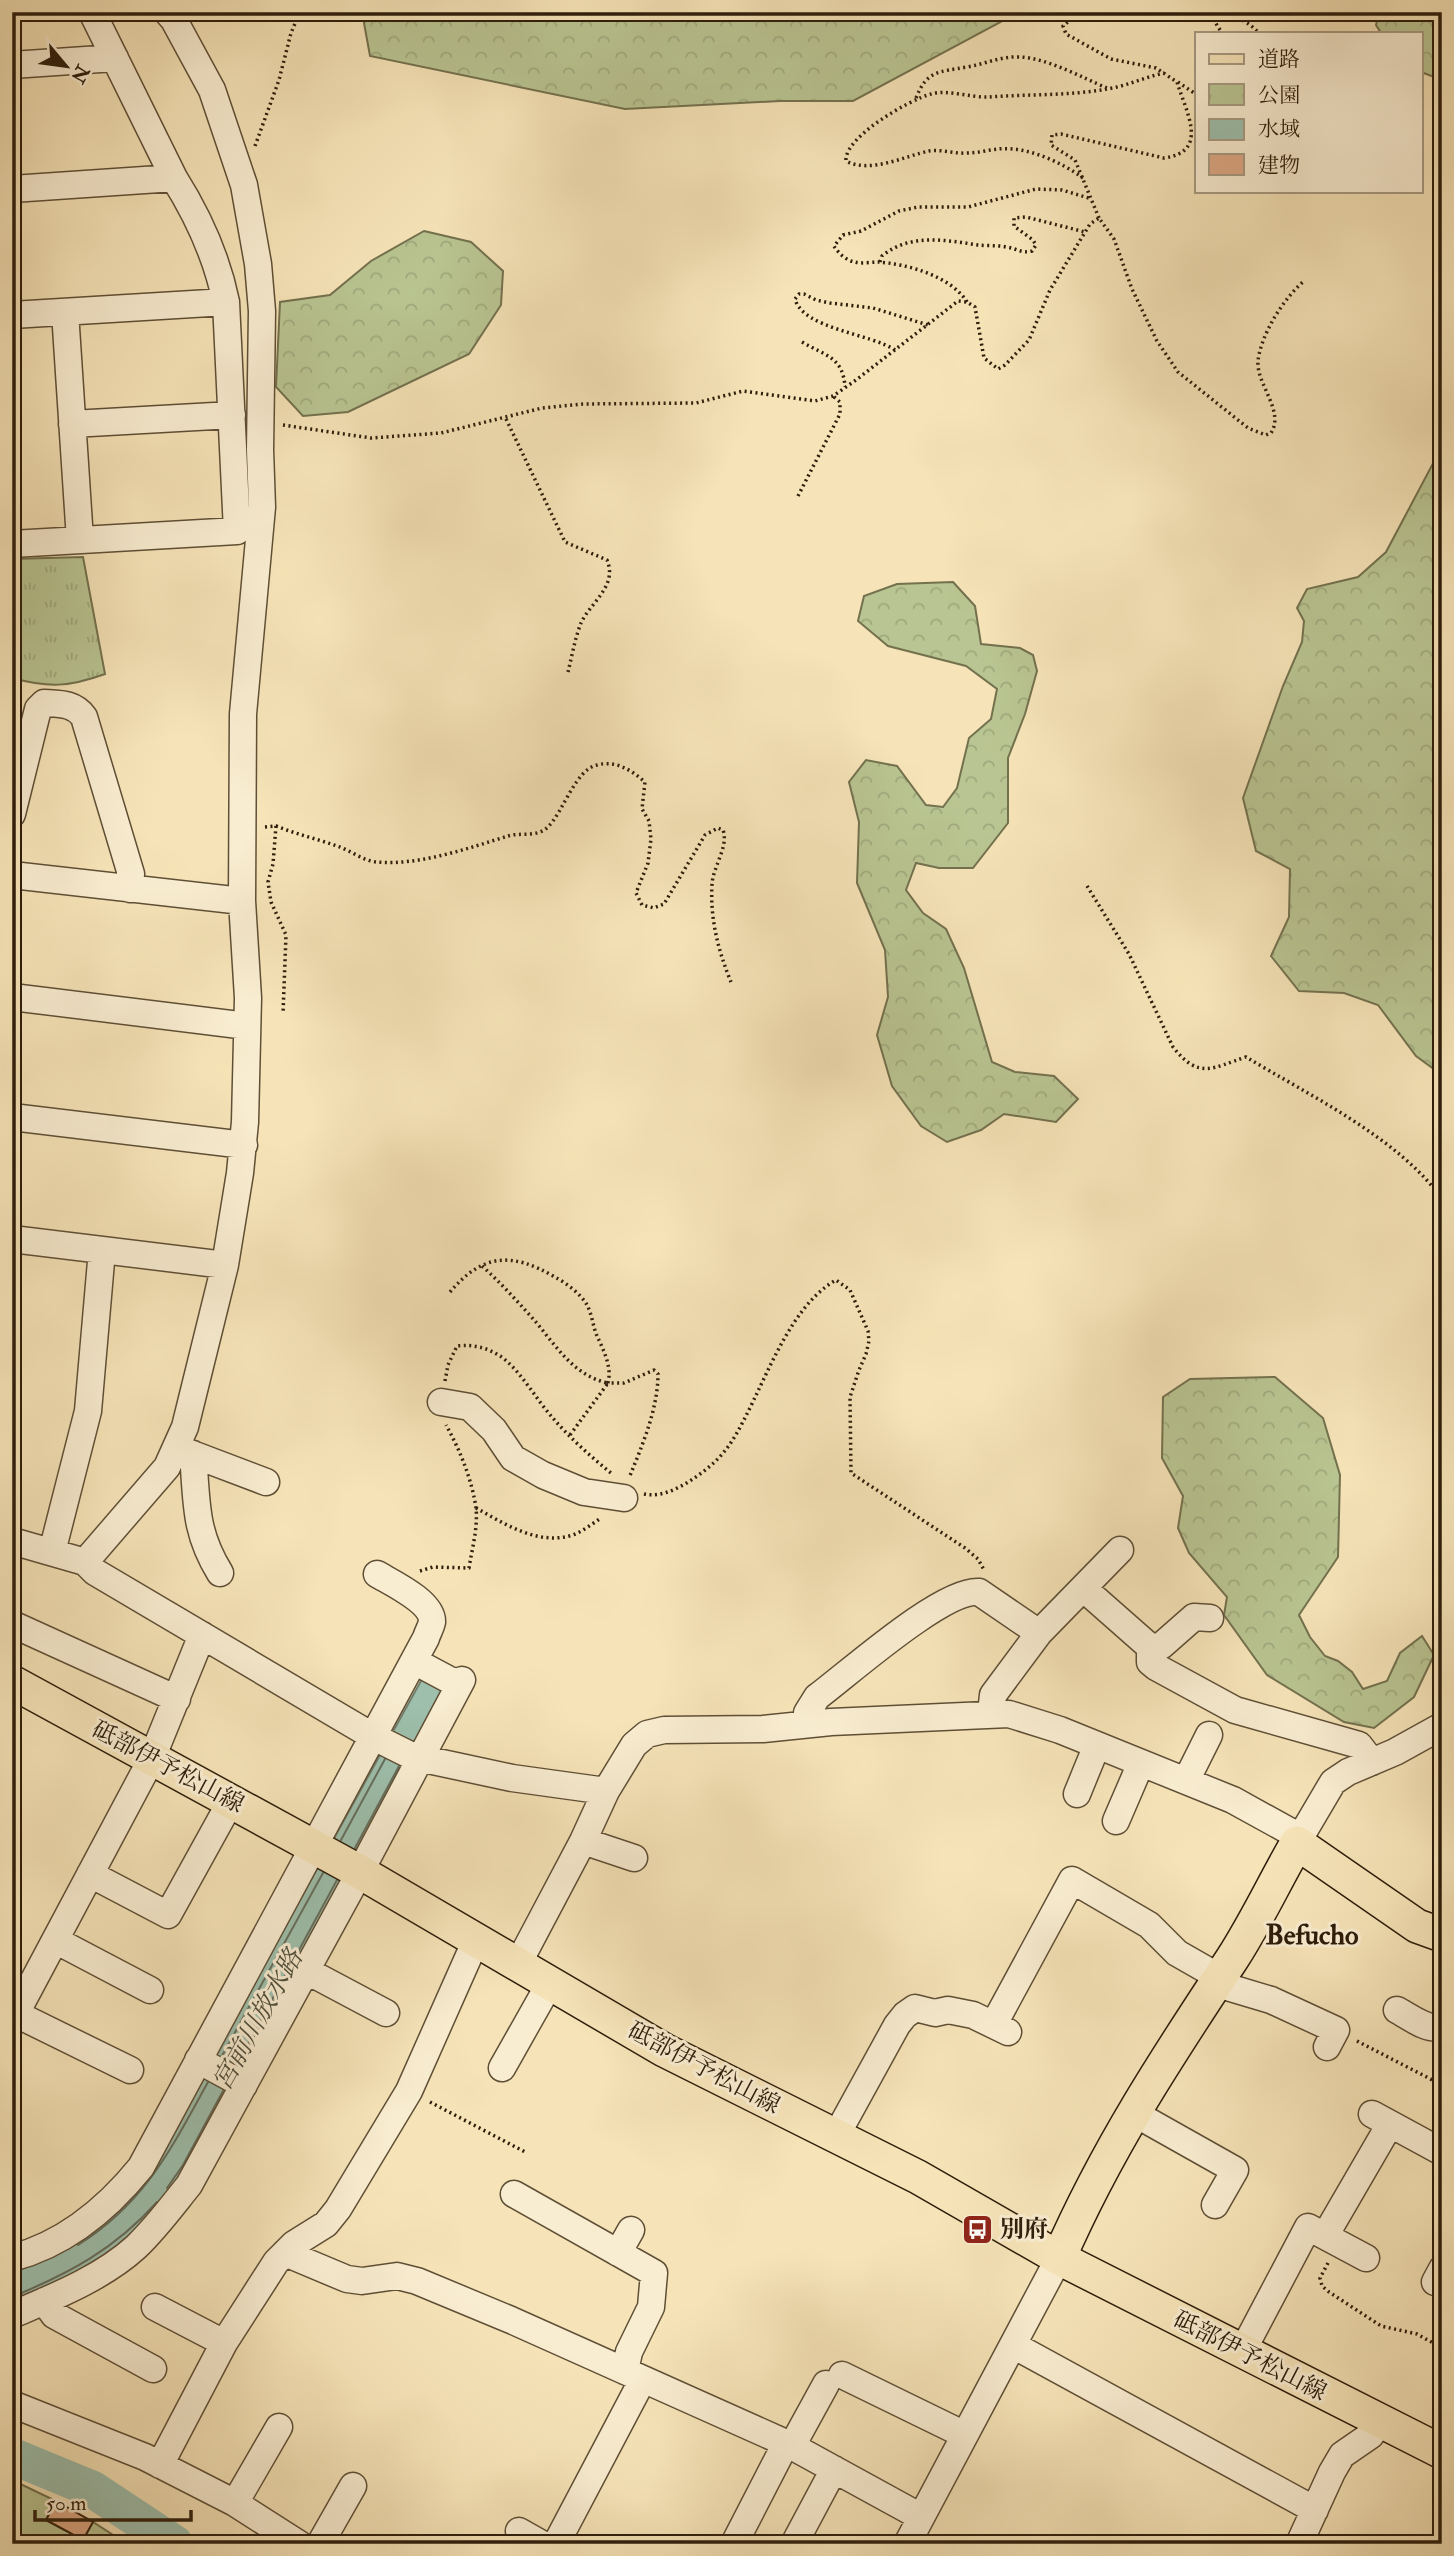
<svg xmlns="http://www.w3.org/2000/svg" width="1454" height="2556" viewBox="0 0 1454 2556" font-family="'IM FELL Double Pica','Noto Serif JP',serif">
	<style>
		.grass { fill: #b9c592; stroke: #73714e; stroke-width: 2 }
		.forest { fill: url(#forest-crowns); stroke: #73714e; stroke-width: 2 }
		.park { fill: url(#park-tufts); stroke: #73714e; stroke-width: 2 }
		.water { fill: #9dbfac; stroke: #707e6c; stroke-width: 2 }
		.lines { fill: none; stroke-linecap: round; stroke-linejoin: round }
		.shore { stroke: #656e5c; stroke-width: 2 }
		.river { stroke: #9dbfac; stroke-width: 37 }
		.building { fill: #dea986; stroke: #2d1d0b; stroke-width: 2 }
		.minor-casing { stroke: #5f4f36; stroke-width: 29 }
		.major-casing { stroke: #2d1d0b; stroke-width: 36 }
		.path { stroke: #2d1d0b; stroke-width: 3.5; stroke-dasharray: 2 3.5; stroke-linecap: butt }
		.minor { stroke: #f9edd1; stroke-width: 26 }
		.major { stroke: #f6e4b8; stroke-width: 33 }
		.labels { text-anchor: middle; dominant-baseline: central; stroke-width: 6; stroke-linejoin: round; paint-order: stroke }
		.street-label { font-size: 24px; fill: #2d1d0b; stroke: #f9edd1 }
		.poi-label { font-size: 24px; font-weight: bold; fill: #2d1d0b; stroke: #f9edd1; text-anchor: start }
		.water-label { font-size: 26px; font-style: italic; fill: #4f4e3b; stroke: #f9edd1 }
		.quarter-label { font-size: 28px; font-weight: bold; fill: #2d1d0b; stroke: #f9edd1 }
	</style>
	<defs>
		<pattern id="forest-crowns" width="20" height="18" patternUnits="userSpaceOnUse" patternTransform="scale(1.75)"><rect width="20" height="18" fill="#b9c592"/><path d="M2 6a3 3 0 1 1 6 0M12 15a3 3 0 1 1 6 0" fill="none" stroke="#9fa97d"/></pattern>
		<pattern id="park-tufts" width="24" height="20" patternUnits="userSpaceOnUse" patternTransform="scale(1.75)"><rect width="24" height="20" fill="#b9c592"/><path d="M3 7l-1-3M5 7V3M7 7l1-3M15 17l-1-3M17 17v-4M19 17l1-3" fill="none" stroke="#9fa97d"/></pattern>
	</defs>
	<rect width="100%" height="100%" fill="#f6e4b8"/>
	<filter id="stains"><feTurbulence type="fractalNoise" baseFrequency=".00286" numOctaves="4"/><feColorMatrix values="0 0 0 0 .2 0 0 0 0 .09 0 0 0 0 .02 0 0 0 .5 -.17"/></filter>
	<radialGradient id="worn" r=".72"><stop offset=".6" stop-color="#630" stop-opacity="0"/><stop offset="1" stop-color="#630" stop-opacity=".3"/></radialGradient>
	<!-- grass -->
	<path class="grass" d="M12,2480l44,21 -10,19 37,20 10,-18 34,22h-115z"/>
	<!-- forest -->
	<path class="forest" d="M372,12h647l-166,89h-73l-155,8 -255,-53 -6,-33z
		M1379,12h63v68l-21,-8v-39h-40l-5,-8z
		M424,231l47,11 32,29 -2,34 -32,49 -121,58 -45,4 -27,-29 4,-85 50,-7 41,-34z
		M1442,437v638l-26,-19 -38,-51 -34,-12 -45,-2 -28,-35 18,-39 1,-48 -34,-18 -13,-53 40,-112 19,-44 2,-21 -7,-13 10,-19 51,-12 28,-25 52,-98z
		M953,582l22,24 6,38 39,4 13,7 4,16 -12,43 -17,44v65l-35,45h-34l-23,-5 -10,27 17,23 23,16 18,39 28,94 23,10 39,4 24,23 -22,23 -52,-8 -23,16 -34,12 -26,-16 -29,-40 -15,-51 11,-38 -3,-47 -28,-67 2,-61 -10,-40 17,-22 31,6 29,39 17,2 14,-19 12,-50 22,-19 6,-30 -31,-23 -78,-20 -30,-25 6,-25 33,-12z
		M1275,1377l48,41 17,57 -2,82 -39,58 11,22 15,19 13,5 14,11 11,17 24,-8 13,-28 22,-17 12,19 -20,42 -40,31 -30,-6 -77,-47 -43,-60 3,-18 -38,-44 -11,-25 5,-32 -21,-38 1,-61 27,-18z"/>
	<!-- park -->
	<path class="park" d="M83,557l22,117c-36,13 -56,14 -93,4v-119z"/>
	<!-- water -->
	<path class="water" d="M422,1679l25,14 -258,476 -44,57 -56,44 -77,35v-40l153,-121z"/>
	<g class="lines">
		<!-- shore -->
		<path class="shore" d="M341,1840l44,-81
			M355,1848l44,-82
			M222,2056l101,-183
			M237,2064l100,-184
			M167,2188l16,-23 40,-74
			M78,2245c67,-42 93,-96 130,-163
			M12,2297c58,-24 103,-48 145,-95"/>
		<!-- river -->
		<path class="river" d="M12,2456l80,33 83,55"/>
	</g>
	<!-- building -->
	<path class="building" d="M56,2501l37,21 -10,18 -37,-20z"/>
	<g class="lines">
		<defs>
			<path id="minor" d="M12,65l103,-7
				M12,189l162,-11
				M65,312l15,228
				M12,315l214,-13
				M72,424l160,-9
				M12,544l225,-13 -11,-229c-9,-44 -28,-86 -52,-124l-82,-166
				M12,814l26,-105 6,-6c16,1 30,0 40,14l47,157 -1,15
				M12,875l230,26
				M12,997l235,29
				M12,1117l232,28
				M12,1239l213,26
				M441,1402l29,5 24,23 19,28 30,17 41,17 40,6
				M179,1449l87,33
				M193,1454c4,48 1,77 27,119
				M12,1541l73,21 10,10 279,165 40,20 98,21 94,13
				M52,1552l36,-141 14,-161
				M85,1562l82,-95 18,-40 40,-162 15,-92 5,-51 3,-124 -6,-97 1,-187 19,-207 -2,-57 2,-139 -4,-47 -14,-79 -32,-95 -38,-70 -7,-8
				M1083,1588l67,59 11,-1 33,-29 16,1
				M12,1624l165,75
				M1150,1647v15l6,5 79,43 124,35 13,17
				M414,1661l45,24
				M991,1713l2,-18 46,-62 81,-83
				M806,1724l1,-11 10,-16c31,-23 127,-109 162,-105l60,41
				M1186,1781l23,-46
				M1077,1794l20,-49
				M1116,1821l25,-58
				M583,1841l51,17
				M1297,1843l36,-61 15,-10 47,-20 47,-26
				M90,1874l78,41 63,-114
				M55,1940l95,50
				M518,1964l65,-123 23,-50 28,-46 13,-11 17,-4 99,-1 68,-7 178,-8 51,16 173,70 67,37
				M307,1971l79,42
				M1214,1983l57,17 65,30 -9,17
				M1397,2010c13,7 30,21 45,17
				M16,2014l114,56
				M12,2021l140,-263 50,-123
				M994,2024l78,-144 77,45 28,28 42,24
				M198,2060l46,25
				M502,2068l48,-85
				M1132,2112l103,58 -20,35
				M1372,2114l70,38
				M836,2136l61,-111 8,-10 10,-7 20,5 13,-3 25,5 35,17
				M514,2194l140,79 -3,34 -22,45 -4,19
				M1325,2236l65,-112
				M285,2253l62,26 15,2 35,-5 20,5 94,39 275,123 135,74
				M618,2253l13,-23
				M12,2258c53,-14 95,-49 129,-91l285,-529c1,-4 5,-11 6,-16 1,-20 -40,-39 -55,-48
				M1435,2282l7,-13
				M44,2301l10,14 99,54
				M155,2307l69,36
				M12,2315c42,-18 90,-37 124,-68 20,-19 36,-41 53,-62l171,-313 102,-192
				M1013,2345l302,165
				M1242,2352l66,-125 58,31
				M842,2375l123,60
				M12,2404l133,53 90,46 64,41
				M792,2446l34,-62
				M160,2465l64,-122 52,-81 18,-18 32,-20 12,-15 71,-118 67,-151
				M235,2503l44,-76
				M519,2531l23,13
				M320,2544l33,-58
				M556,2544l87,-165
				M734,2544l52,-101
				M794,2544l40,-75
				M907,2544l152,-286
				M1299,2544l33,-72 10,-17 29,-20 8,-13"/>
			<path id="major" d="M12,1682l348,190 304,178 254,127 141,81 383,194
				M1059,2258c47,-108 108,-201 173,-299 24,-37 43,-78 65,-116l120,83 25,9"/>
		</defs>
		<!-- minor casing -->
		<use href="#minor" class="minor-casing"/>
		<!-- major casing -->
		<use href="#major" class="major-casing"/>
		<!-- path -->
		<path class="path" d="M1205,12c25,3 36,3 54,21
			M1216,13l-1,9 7,11
			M1178,82l19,13
			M916,98c11,-28 23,-26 51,-31 18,-3 34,-11 53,-10 27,1 63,21 87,31
			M255,146l24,-66 12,-47 9,-21
			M1083,178c-22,-16 -56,-32 -85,-29 -10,1 -20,4 -31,4 -13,1 -25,-4 -38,-2 -24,5 -59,23 -83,10 -2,-24 63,-61 85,-67 17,-5 40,4 58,3 39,-3 80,-1 118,-8 20,-3 38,-12 57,-16
			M1099,218l-24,-58 -24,-15 1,-10 9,-1 103,24c46,-6 22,-46 13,-76l-21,-14 -45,-9 -45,-25 -3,-8 11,-9 44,-5
			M880,262l2,-6c28,-23 63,-16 96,-11 9,1 19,0 28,2 10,1 16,7 26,4l4,-6 -3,-5 -19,-14v-8l12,-1 59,15
			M967,302c-16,-26 -60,-38 -89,-40 -7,0 -16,2 -23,0 -8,-1 -17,-9 -21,-16l9,-11 18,-4 38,-20 19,-4h50l68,-18 26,1 30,9
			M802,342c24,14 41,15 43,45
			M895,350c-23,-16 -92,-21 -100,-51l4,-5h5l12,6 14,3 43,5 55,17
			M506,419l59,123 42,18c11,26 -17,43 -26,63 -6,15 -9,33 -13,49
			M283,425l88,13 70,-5 101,-25 41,-4 113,-1 47,-12 72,10 18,-5 23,-16 102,-79 9,1 8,5 9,51 14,11 7,-4 24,-25 21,-50 40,-66 9,-6 15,21 18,50 25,52 21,31 70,56 18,7 5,-2c14,-22 -15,-49 -13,-72 3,-27 26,-63 46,-80
			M798,496l42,-82v-12l-7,-6
			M276,826l-3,38 -5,18 3,20 15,33 -3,79
			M265,827l11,-1c20,8 41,13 61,20 13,4 26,15 40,16 41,4 92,-14 131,-26 13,-4 28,2 40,-9 15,-15 28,-58 49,-62 19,-5 34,5 48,17l-3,27 7,12 2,18 -3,24 -12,30 6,12 12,3 10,-4 41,-69 13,-7 5,2c6,16 -10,37 -11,54 -2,35 6,66 19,98
			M1087,886l42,68 44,93c26,33 39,21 73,10 63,38 154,82 196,142
			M482,1266c19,17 36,36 53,55 21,25 39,55 73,62l-38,52
			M450,1292c33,-39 62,-40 105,-15 11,6 26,17 32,28 5,9 6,22 10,31 7,15 15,31 11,47h16l30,-13 4,4c0,35 -16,72 -29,104
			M445,1381l3,-16 9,-19c17,-2 32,2 46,12 19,15 33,41 49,59 17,20 38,39 59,56
			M644,1494c15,3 28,-3 41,-10 18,-11 35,-24 47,-43 30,-47 53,-132 104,-161l14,10 18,41 1,10 -3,13 -7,16 -9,27 1,76 114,75 13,11 6,11
			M476,1508c29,16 62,38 97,27 10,-4 19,-11 28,-17
			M420,1571l13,-4 36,1c3,-19 9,-40 7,-60 -4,-28 -16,-58 -30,-83
			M1357,2041l85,44
			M430,2102l97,51
			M1328,2263l-8,15 2,8 7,6 52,34 36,8 25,14"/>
		<!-- minor -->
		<use href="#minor" class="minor"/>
		<!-- major -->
		<use href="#major" class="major"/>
	</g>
	<!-- icons -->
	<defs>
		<symbol id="bus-square" viewBox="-11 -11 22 22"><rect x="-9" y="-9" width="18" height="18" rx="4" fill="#8f2418" stroke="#f9edd1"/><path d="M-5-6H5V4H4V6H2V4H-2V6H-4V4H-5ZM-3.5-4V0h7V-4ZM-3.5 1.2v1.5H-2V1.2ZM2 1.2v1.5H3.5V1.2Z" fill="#fff"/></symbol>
	</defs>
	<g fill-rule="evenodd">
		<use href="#bus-square" x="960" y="2212" width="35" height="35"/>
	</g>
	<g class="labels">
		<!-- street labels -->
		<g class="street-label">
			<text transform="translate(168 1767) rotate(28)">砥部伊予松山線</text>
			<text transform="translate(704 2068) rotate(28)">砥部伊予松山線</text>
			<text transform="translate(1250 2356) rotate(27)">砥部伊予松山線</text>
		</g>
		<!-- poi labels -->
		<g class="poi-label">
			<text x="1000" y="2229">別府</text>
		</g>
		<!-- water labels -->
		<g class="water-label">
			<text transform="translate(258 2020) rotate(-61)">宮前川放水路</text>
		</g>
		<!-- quarter labels -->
		<g class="quarter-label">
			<text x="1312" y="1935">Befucho</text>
		</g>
	</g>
	<!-- margin -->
	<rect width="1454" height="2556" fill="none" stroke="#f6e4b8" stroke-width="42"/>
	<rect x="14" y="14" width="1426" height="2528" fill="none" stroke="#2d1d0b" stroke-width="3.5"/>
	<rect x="21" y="21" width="1412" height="2514" fill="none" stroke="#2d1d0b" stroke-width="2"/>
	<!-- legend -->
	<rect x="1195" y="32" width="228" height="161" fill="#f9edd1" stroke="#a79a82" stroke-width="2"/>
	<rect x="1209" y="54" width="35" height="10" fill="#f6e4b8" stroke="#a79a82" stroke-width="2"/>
	<text x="1258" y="66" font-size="21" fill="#2d1d0b">道路</text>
	<rect x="1209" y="84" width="35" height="21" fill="url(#park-tufts)" stroke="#a79a82" stroke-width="2"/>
	<text x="1258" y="102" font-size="21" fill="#2d1d0b">公園</text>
	<rect x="1209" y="119" width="35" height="21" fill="#9dbfac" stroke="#a79a82" stroke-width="2"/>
	<text x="1258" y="136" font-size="21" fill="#2d1d0b">水域</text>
	<rect x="1209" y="154" width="35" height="21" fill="#dea986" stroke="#a79a82" stroke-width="2"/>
	<text x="1258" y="172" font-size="21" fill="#2d1d0b">建物</text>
	<!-- north arrow -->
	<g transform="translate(66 66) rotate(119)" stroke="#f9edd1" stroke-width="5" paint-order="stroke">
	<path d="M0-5L12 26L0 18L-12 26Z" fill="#2d1d0b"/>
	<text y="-10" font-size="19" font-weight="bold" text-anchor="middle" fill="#2d1d0b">N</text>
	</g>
	<!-- scale -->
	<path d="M35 2510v10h156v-10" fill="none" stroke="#2d1d0b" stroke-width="3.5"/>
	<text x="46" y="2510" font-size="21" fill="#2d1d0b" stroke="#f9edd1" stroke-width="5" paint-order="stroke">50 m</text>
	<rect width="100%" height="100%" filter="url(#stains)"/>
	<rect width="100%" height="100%" fill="url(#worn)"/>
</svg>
